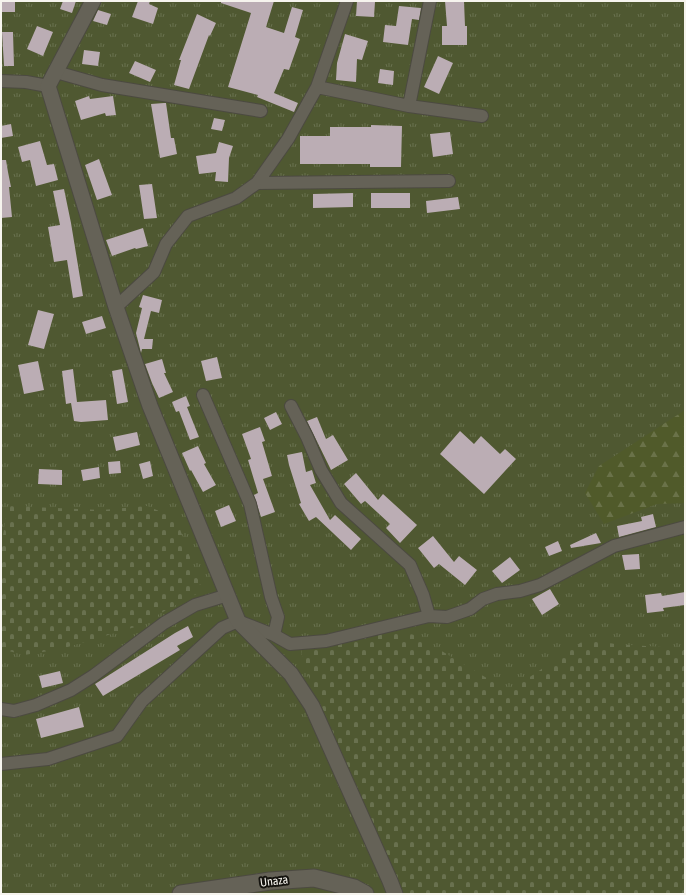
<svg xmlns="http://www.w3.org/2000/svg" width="686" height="895" viewBox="0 0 686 895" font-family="'Asap Condensed',sans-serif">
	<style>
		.grass { fill: url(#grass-tufts) }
		.forest { fill: url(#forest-firs) }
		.cemetery { fill: url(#cemetery-stones) }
		.building { fill: #bbadb4 }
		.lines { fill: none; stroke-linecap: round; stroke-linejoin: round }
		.minor-casing { stroke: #4c4a41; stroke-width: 14 }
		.tertiary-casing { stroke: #4c4a41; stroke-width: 17 }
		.secondary-casing { stroke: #4c4a41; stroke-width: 19 }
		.minor { stroke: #656257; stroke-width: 12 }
		.tertiary { stroke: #656257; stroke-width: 15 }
		.secondary { stroke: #656257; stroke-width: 17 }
		.labels { text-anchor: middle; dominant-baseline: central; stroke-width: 4; stroke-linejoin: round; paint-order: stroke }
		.street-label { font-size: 12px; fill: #f6f4ee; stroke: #15140f }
	</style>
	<defs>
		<pattern id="grass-tufts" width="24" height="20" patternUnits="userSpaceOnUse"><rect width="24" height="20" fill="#4f5831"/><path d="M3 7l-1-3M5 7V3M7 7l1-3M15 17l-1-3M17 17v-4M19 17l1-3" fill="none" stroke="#69714f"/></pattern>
		<pattern id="forest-firs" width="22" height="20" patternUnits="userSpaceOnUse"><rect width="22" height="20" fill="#505a2a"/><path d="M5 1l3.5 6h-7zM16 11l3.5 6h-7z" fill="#6a7249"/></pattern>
		<pattern id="cemetery-stones" width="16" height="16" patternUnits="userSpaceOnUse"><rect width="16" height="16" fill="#4f5831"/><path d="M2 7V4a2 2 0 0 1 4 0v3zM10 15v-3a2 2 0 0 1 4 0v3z" fill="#69714f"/></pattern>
	</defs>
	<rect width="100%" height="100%" fill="#2e2b21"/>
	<!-- grass -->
	<path class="grass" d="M1,1h684v893h-684z"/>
	<!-- forest -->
	<path class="forest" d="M685,410v93l-28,1 -53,20 -19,-31 14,-27z"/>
	<!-- cemetery -->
	<path class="cemetery" d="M8,506l94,4 45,-4 29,12 26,73 -67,36 -74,22 -37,6 -23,-6v-102z
		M388,629l27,6 90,54 13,-4 68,-46 29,5 46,3 18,7 6,-6v246h-282l-100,-231 -2,-15z"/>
	<!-- building -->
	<path class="building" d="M1,1h14v11h-14z
		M63,1h13l-4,12 -12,-4z
		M138,1h12l-1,3 9,4 -5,16 -21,-7z
		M221,1h53l-8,26 18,6 8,-26 11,3 -8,27 5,2 -11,31 -5,-1 -10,24 24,10 -4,9 -37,-15 1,-2 -30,-8 23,-74 -30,-10z
		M357,1l18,1 -1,15 -18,-1z
		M445,1h19l1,25h2v19h-25v-19h5z
		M399,6l22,2 -2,12 -7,-1 -4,26 -25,-3 2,-17 11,1z
		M98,10l13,4 -4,11 -14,-4z
		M197,14l19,9 -6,13 -1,-1 -20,54 -15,-4 7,-25h-2z
		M37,26l16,6 -10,24 -16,-7z
		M2,32h11l1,34h-10z
		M345,34l23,7 -6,19 -5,-1 -1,23 -20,-2 1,-17z
		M84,50l16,2 -2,14 -16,-2z
		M438,56l15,7 -14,31 -15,-7z
		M135,61l21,9 -6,12 -21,-9z
		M380,69l14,2 -1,14 -15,-2z
		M89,96l1,3 23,-3 3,19 -10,1 -1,-3 -24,7 -6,-19z
		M164,103h2l5,35h3l3,16 -17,4 -9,-54z
		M214,118l11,2 -3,11 -11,-2z
		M11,124l2,12 -12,2v-12z
		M371,125l31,1 -1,41h-31v-3h-70v-28h30v-9h41z
		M450,132l3,22 -20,3 -3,-23z
		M40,141l7,24 7,-1 4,16 -22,6 -6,-26 -8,2 -4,-15z
		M219,142l14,4 -4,12 -1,24 -13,-1 1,-9 -17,2 -3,-18 20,-3z
		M99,159l13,36 -15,5 -12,-35z
		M1,160h5l2,12 3,15h-2l3,30 -11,1z
		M152,184l5,34 -13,1 -5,-34z
		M64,189l7,34 12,73 -10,2 -6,-38 -13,2 -6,-35 12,-2 -7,-34z
		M353,193v14l-40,1v-14z
		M371,193h39v15h-39z
		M458,197l2,12 -33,4 -1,-12z
		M143,228l5,18 -12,3 -1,-1 -23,8 -6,-16z
		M143,295l19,5 -3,13 -8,-2 -7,28h9l-1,10h-10l-1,4 -5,-20 6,-25 -3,-1z
		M38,310l16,4 -10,35 -16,-4z
		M102,316l4,12 -20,6 -4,-12z
		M217,357l5,21 -16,3 -5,-20z
		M162,359l4,14h-2l9,19 -14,6 -7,-15 -7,-19z
		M38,361l6,29 -20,4 -6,-29z
		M73,369l4,33 29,-2 2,20 -27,2 -7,-1 -3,-18 -5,1 -4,-33z
		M122,369l6,33 -11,2 -5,-33z
		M186,396l4,10 -3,1 12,30 -9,3 -11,-29 -3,1 -4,-10z
		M276,412l6,12 -12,6 -6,-12z
		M317,417l9,22 7,-4 15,25 -17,10 -24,-49z
		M260,427l5,14 -3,1 10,34 -9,3 12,33 -14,5 -7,-22 4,-2 -10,-33 3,-1 -9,-25z
		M460,431l14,13 7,-8 19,18 5,-5 11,10 -32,35 -44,-40z
		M137,432l3,13 -24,6 -3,-14z
		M198,446l8,17 -2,1 12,21 -13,7 -12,-22 -1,1 -8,-18z
		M302,452l4,20 6,-2 4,13 -6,2 20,35 5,-5 26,24 -10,11 -35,-33 -7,4 -10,-17 2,-1 -12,-38 -2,-10z
		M120,461l1,12 -12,1 -1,-12z
		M150,461l3,15 -10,3 -4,-15z
		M99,467l1,11 -17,3 -2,-11z
		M39,469l23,1v15l-24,-1z
		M356,473l22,27 5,-6 34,31 -17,18 -14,-15 4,-4 -25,-23 -4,3 -17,-20z
		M229,505l7,16 -15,6 -6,-16z
		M653,514l3,13 -37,10 -2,-11 25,-5 -1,-4z
		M596,533l5,10 -30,5 -1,-3z
		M433,536l21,26 5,-6 18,14 -12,15 -26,-21 -5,4 -16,-20z
		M558,541l4,10 -13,5 -4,-9z
		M639,554l1,15 -15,1 -3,-15z
		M510,557l10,13 -18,13 -10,-12z
		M550,589l9,15 -17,11 -10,-16z
		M685,592v13l-22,3 1,3 -17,2 -2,-18 16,-2 1,3z
		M188,626l5,11 -16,9 3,4 -77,46 -8,-12 80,-51z
		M60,671l3,12 -21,5 -3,-12z
		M79,707l5,20 -43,11 -5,-19z"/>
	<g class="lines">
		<defs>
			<path id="minor" d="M56,72l46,13 159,26
				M1,81l25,1 22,4
				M317,87l92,19 73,10
				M409,106l21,-105
				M257,183l192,-2
				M116,307l38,-35 12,-28 22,-28 48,-18 21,-15 31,-44 29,-52 30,-86
				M203,395l47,109 21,93 7,20 -4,18
				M291,406l16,31 14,33 20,33 69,62 13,30 6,21
				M1,709l13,2 22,-6 35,-15 22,-14 71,-53 31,-18 33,-10
				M1,764l47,-5 69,-23 25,-35 80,-73 16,-7 36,14 16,9 36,-3 103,-25 18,1 23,-8 13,-10 14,-5 23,-3 20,-6 74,-39 71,-19"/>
			<path id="tertiary" d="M93,1l-45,85 68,221 34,99 88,215 53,53 21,32 78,175 5,13"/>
			<path id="secondary" d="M181,894l89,-13 44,-3 40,10 11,6"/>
		</defs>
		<!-- minor casing -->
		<use href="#minor" class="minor-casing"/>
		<!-- tertiary casing -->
		<use href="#tertiary" class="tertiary-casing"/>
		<!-- secondary casing -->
		<use href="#secondary" class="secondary-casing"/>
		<!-- minor -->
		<use href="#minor" class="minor"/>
		<!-- tertiary -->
		<use href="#tertiary" class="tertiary"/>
		<!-- secondary -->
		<use href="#secondary" class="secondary"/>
	</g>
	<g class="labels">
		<!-- street labels -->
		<g class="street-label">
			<text transform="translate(274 881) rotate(-7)">Unaza</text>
		</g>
	</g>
	<!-- border -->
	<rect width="686" height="895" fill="none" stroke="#f6f4ee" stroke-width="4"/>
</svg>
